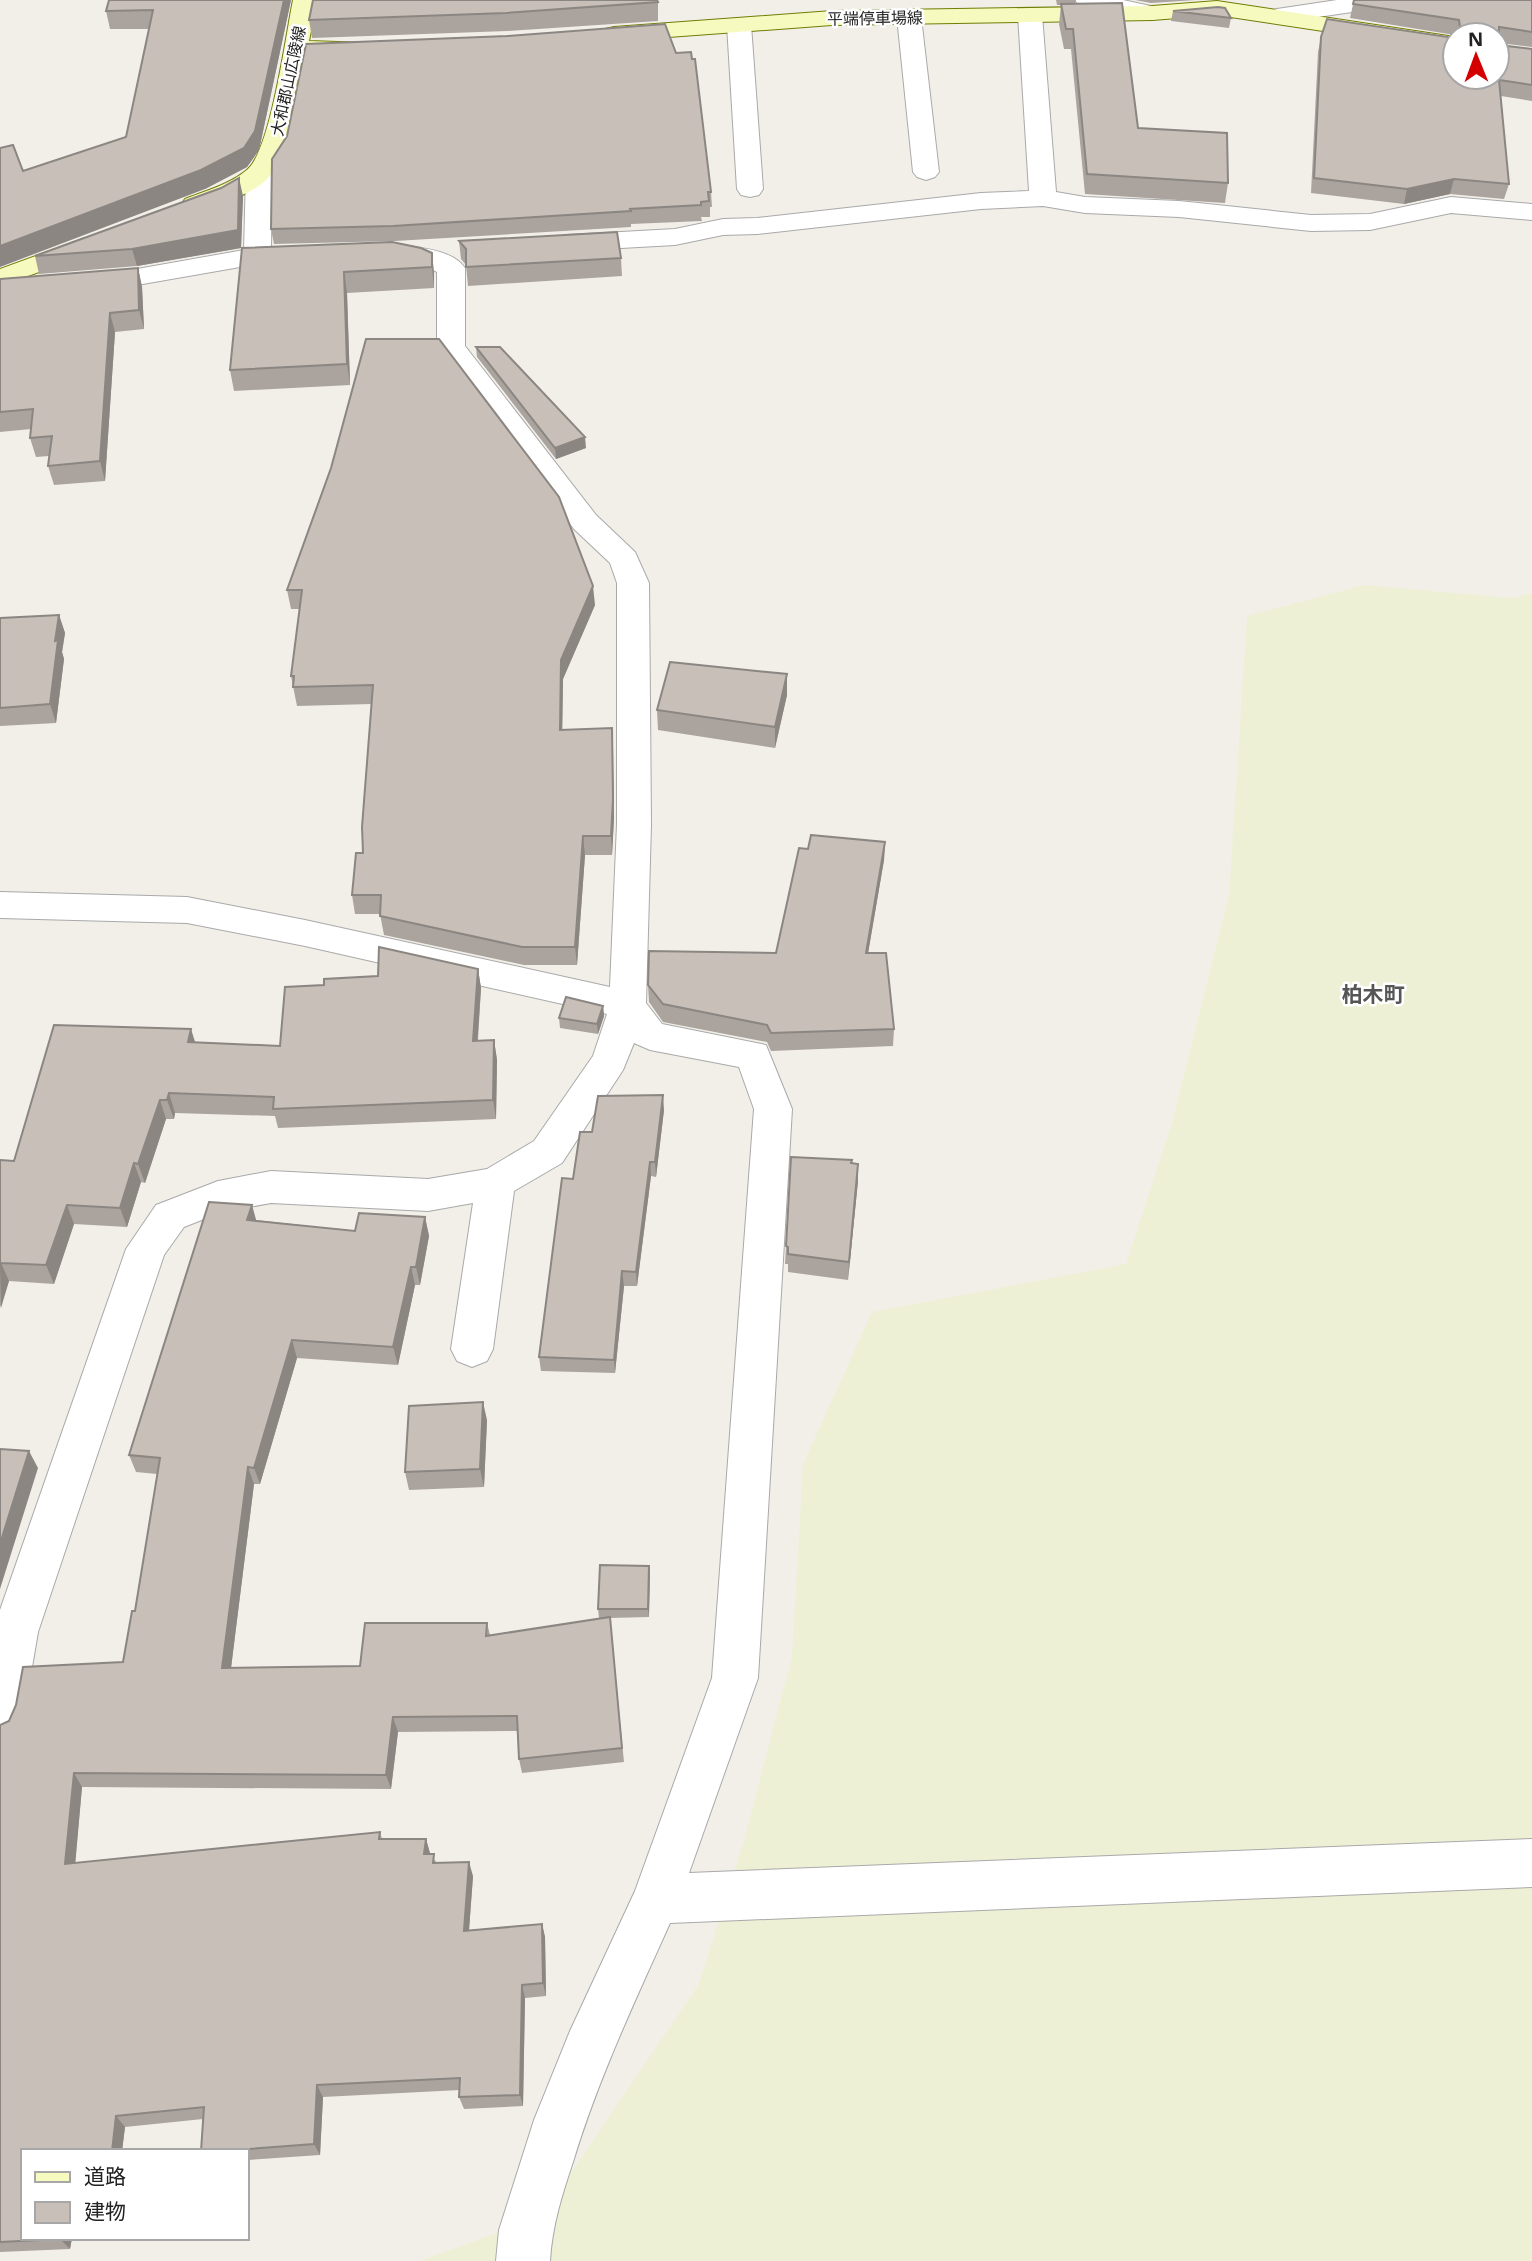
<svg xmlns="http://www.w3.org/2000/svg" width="1532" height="2261" viewBox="0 0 1532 2261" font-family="'Noto Sans','Noto Sans JP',sans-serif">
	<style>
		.farmland { fill: #eef0d5 }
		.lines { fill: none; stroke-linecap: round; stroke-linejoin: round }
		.street-casing { stroke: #a9a9a9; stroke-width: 2 }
		.secondary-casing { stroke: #707d05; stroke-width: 2 }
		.street { fill: #fff; fill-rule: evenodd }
		.secondary { fill: #f7fabf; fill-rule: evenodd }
		.wall { fill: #aba49e }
		.shaded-wall { fill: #8b8681 }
		.building { fill: #c7bfb8; stroke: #8b8681; stroke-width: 2 }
		.labels { text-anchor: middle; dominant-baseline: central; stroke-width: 5; stroke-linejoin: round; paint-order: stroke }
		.far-street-label { font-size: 16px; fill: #222; stroke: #fff }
		.neighbourhood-label { font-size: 21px; font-weight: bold; fill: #555; stroke: #fff }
	</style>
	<rect width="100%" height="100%" fill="#f2efe9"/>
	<!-- farmland -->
	<path class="farmland" d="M1364,585l148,13 20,-5v1668h-1112l121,-44 158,-233 46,-147 47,-181 11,-192 69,-152 254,-48 46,-141 57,-228 18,-279z"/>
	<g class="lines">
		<defs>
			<path id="street" d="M1075,0h48l37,8 4,5 -4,5 -8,2 -73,-15z
				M1337,0h61l-4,5 -8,2 -109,16 -8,-2 -4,-5 4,-5 8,-2z
				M1030,8l8,2 4,5 14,177 29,5 94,4 132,14 59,-1 81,-17 81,7v16l-81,-7 -81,17 -59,1 -132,-14 -94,-4 -42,-7 -62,3 -224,25 -34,1 -48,10 -108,6 -9,-2 -4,-6 4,-6 9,-2 108,-6 48,-10 34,-1 224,-25 48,-2 -11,-176 4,-5z
				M909,10l8,2 4,5 18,155 -4,5 -9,3 -9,-3 -4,-5 -16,-155 4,-5z
				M739,18l8,2 4,5 12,164 -4,6 -9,2 -9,-2 -4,-6 -10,-164 4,-5z
				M259,165l9,2 4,6 -1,75 33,1 4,6 -4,6 -47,3 -120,21 -137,11v-16l137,-11 107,-19 2,-77 4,-6z
				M395,244c21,4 56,4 70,24v78l131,169 39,37 14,31 2,241 -5,179 16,21 104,21 26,64 -34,569 -69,195 843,-34v48l-862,36c-35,78 -72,156 -97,239 -11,33 -21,64 -23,99h-54l3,-31 35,-110 36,-89 65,-140 77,-213 42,-569 -15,-42 -89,-17 -16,-7 -11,27 -61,93 -48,28 -21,158 -6,12 -15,6 -15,-6 -6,-12 22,-146 -45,8 -157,-8 -49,9 -38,15 -20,28 -126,377 -15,88 -7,15 -16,7v-132l126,-361 30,-44 62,-24 53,-10 157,8 59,-10 47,-28 59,-85 14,-42 -302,-68 -118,-23 -187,-5v-26l187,5 118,23 305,67 7,-163v-241l-7,-20 -36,-34 -137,-182v-75l-12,-6 -40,-8 -3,-6 3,-6z"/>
			<path id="secondary" d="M293,0h24l-8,41 58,2 3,5 -3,5 -61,3c-6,35 -12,97 -38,122 -11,12 -28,18 -42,24 -14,5 -27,12 -41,9l-4,-6 4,-6c20,-8 46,-15 63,-30 23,-21 38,-135 45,-169z
				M1217,1l238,36v14l-238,-36 -65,5 -320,5 -218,16 -9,-2 -3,-5 3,-5 9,-2 218,-16 320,-5z
				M85,238l10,2 3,6 -3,6 -95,34v-17z"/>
		</defs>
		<!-- street casing -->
		<use href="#street" class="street-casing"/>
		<!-- secondary casing -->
		<use href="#secondary" class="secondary-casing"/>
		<!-- street -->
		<use href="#street" class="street"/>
		<!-- secondary -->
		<use href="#secondary" class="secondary"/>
	</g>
	<!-- wall -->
	<path class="wall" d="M109,0h182l-32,150 -12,17 -42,22 -182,-18 103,-34 23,-108h-39l-4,-18z
		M1056,0h20l-1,4 63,124 90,55 -3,20 -140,-9 -14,-145h-7l-5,-25 2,-19h-4z
		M1135,0h61l-45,3z
		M1354,0h178v47l-33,-4v2l33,4v52l-31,-5 8,88 -5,15 -54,-5 -46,10 -93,-11 7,-141 3,-15 134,40 42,-42h-42l-105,-17z
		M658,2v19l-150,10 -196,7 -3,-18z
		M1173,11l58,7 -2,10 -58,-7z
		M507,36l204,156 1,15h-2v10h-9l1,4 -71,3v3l-236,14 -121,3 -3,-15z
		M243,196l-2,52 -104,18 -98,8 -4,-18z
		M459,241l162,17 1,18 -154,10 -2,-21 -5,-6z
		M242,248l190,5 2,21v14l-87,5 3,92 -116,6 -4,-21z
		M138,268l4,19 2,42 -29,3 -10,149 -51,4 -6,-19 1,-10 -13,1 -6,-19 1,-9 -31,3v-153z
		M476,347l110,101 -30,11 -79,-102z
		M331,468l264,137 -32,74 -1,51 51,17 1,71 -2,37h-27l-8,110h-53l-140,-30 -4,-21h-25l-3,-19 11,-42 9,-149 -75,2 -6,-30 9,-67h-9l-4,-19z
		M59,615l6,18 -3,19 2,7 -8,64 -56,3v-108z
		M787,695l-12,53 -117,-18 -1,-20z
		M885,842l-1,18 -16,93 26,76 -1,17 -122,5 -4,-9 -104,-20 -14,-20 -1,-17 128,-32 32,-104z
		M478,969l3,19 -3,53 16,-1 3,20 -1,59 -218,9 -3,-12 -100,-3 -1,6h-8l-21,64 -4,-1 -14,45 -53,-3 -20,60 -45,-3 -9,27v-148l14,1 181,-119 85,4 44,-61 54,-9z
		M603,1006l1,10 -6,18 -38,-6 -1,-10z
		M664,1110l-8,67 -5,-1 -14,110h-13l-9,87 -74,-2 -2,-14 34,-178 19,-47z
		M852,1163l6,18 -10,99 -60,-8v-8h-3l1,-18z
		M425,1217l4,19 -9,49h-5l-17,80 -101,-7 -37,126h-6l-23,184 129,-2 127,-43 3,12 118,-17h-9l-1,-9 51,-43v51l-39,1 14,144 -102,11 -3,-14 -1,-28 -120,1 -7,57 -309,-2 -7,76 305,-31 2,7h44l4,15 7,9 36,13 -4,54 73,-6 3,13 1,59 -21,2 -2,108 -59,3 -5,-12 1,-7 -137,7 -3,58 -73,5v-9h-46l2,-32 -78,8 -3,24h-99l49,87 -2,11 -70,3v-527l123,-63 12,-51 22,-137 -21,-2 -7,-17 127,-235 99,11z
		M487,1420l-3,67 -75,3 -4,-18z"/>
	<!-- shaded-wall -->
	<path class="shaded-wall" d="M284,0h7l-32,150 -12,17 -42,22 -205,78v-21z
		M239,178l4,18 -2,52 -104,18 -5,-17z
		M1454,179l-4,15 -46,10 3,-15z
		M432,253l2,21v14l-2,-21z
		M138,268l4,19 2,42 -5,-19z
		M344,272l3,21 3,92 -3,-21z
		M110,313l5,19 -10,149 -5,-20z
		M585,437l1,11 -30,11 -1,-11z
		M593,586l2,19 -32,74 -1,70 -2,-19 1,-70z
		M59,615l6,18 -3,19 2,7 -8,64 -6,-19 5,-63z
		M787,674v21l-12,53v-21z
		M612,728l2,90 -2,37 -1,-19z
		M583,836l2,19 -8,110 -2,-18z
		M885,842l-1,18 -19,111 1,-18z
		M478,969l3,19 -5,73 -3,-20z
		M603,1006l1,10 -6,18 -1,-10z
		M191,1029l6,19 -9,-6z
		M494,1040l3,20 -1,59 -3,-19z
		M169,1093l6,20 -1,6 -7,-19z
		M663,1095l1,15 -8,67 -1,-15z
		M160,1100l6,19 -21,64 -7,-19z
		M650,1162l1,14 -14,110 -1,-14z
		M134,1163l7,19 -14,45 -7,-19z
		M858,1164v17l-10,99 1,-18z
		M67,1205l7,19 -20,60 -8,-19z
		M252,1205l5,18 -10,-3z
		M425,1217l4,19 -9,49 -4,-18z
		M1,1263l8,18 -8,27 -1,-43z
		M411,1267l4,18 -17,80 -5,-18z
		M622,1271l2,15 -9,87 -1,-13z
		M292,1340l5,18 -37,126 -6,-16z
		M483,1402l4,18 -3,67 -4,-18z
		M29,1451l9,17 -38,121v-45z
		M248,1467l6,17 -25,200 -7,-16z
		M649,1566l1,8 -1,43 -1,-8z
		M393,1717l5,15 -7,57 -5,-14z
		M74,1773l8,14 -8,91 -9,-14z
		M426,1839l4,14 -1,15 -5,-14z
		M469,1862l4,14 -5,68 -4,-13z
		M542,1924l3,13 1,59 -3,-13z
		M522,1985l3,13 -2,108 -3,-11z
		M317,2085l6,12 -3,58 -6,-11z
		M116,2116l9,11 -3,24h-10z
		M60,2238h12l-2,11 -10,-10z"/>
	<!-- building -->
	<path class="building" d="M109,0h175l-29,131 -11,17 -43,22 -201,76v-98l13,-3 10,26 103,-34 27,-127 -47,1z
		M313,0h344l1,2 -152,11 -197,7z
		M1354,0h178v32l-33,-5v18l33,4v36l-33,-5 10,104 -55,-5 -47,10 -93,-11 7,-141 6,-18 128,19v39h42v-42h-36l-2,-15 -106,-16z
		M1122,3l16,125 89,5 1,50 -141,-9 -14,-145h-7l-5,-25z
		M1218,7l7,1 6,10 -58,-7z
		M665,24l11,29 15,-1 1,7h3l16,133h-3l1,9 -8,1v3l-71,4 1,2 -238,15 -122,3 1,-70 15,-23 19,-92 201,-8z
		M239,178l-1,52 -106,19 -97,7 186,-68z
		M617,232l4,26 -155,9v-18l-7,-8z
		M392,242l29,6 11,5v14l-88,5 3,92 -117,6 12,-122z
		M138,268l1,42 -29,3 -10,148 -52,5 4,-30 -22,2 3,-29 -33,3v-133z
		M366,339h73l120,158 34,89 -32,74 -1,70 52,-2 1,71 -2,37h-28l-8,111h-53l-142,-31 1,-21h-29l4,-42h7l-1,-26 11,-142 -80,2 1,-11h-3l11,-86h-15l44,-122z
		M476,347h24l85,90 -30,11z
		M59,615l-4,26 3,-1 -8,64 -50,4v-90z
		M670,662l117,12 -12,53 -118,-17z
		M811,835l74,7 -19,111h20l8,76 -123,4 -4,-8 -104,-21 -15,-19 1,-34 127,2 23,-105 9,1z
		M379,947l99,22 -5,72 21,-1 -1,60 -220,9 1,-12 -105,-4 -2,7h-7l-22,64 -4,-1 -14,45 -53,-3 -21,60 -45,-2 -1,2v-105l14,1 40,-136 137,4 -3,13 92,4 5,-59 39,-2v-6l54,-3z
		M566,997l37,9 -6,18 -38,-6z
		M663,1095l-8,67h-5l-14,110 -14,-1 -8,89 -75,-3 23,-179 11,1 7,-47h12l6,-36z
		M791,1157l61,3 -1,3 7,1 -9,98 -61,-8v-7l-2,-1z
		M209,1202l43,3 -5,15 108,11 4,-18 66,4 -9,50h-5l-18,80 -101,-7 -38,128 -6,-1 -26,201 138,-2 5,-43h122l-1,13 124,-19 12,131 -103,11 -2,-43 -124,1 -7,58 -312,-2 -9,91 315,-32 -1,7h47l-2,15h10l-1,9 36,-1 -5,69 78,-7 1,59 -21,2 -2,110 -61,2 1,-19 -143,7 -3,59 -91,7h-22l3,-44 -88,9 -4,35h-89v87h37v1l-60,3v-517l9,-4 7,-16 7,-38 100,-5 9,-51h3l25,-153 -31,-3z
		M483,1402l-3,67 -75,3 4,-66z
		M0,1449l29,2 -29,93z
		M600,1565l49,1 -1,43h-50z"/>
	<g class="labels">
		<!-- far-street labels -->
		<g class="far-street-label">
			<text transform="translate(875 18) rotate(-1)">平端停車場線</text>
			<text transform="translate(288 81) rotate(-78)">大和郡山広陵線</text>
		</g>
		<!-- neighbourhood labels -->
		<g class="neighbourhood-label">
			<text x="1373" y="994">柏木町</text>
		</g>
	</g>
	<!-- legend -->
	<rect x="21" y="2149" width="228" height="91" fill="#ffffff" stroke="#a7a7a7" stroke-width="2"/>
	<rect x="35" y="2172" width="35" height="10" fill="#f7fabf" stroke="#a7a7a7" stroke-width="2"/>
	<text x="84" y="2184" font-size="21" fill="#222222">道路</text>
	<rect x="35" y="2202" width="35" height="21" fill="#c7bfb8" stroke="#a7a7a7" stroke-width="2"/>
	<text x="84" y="2219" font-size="21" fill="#222222">建物</text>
	<!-- north arrow -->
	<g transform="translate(1476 56) rotate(359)"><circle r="33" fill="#ffffff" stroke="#a7a7a7" stroke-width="2"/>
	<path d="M0-5L12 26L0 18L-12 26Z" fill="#d40000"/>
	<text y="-10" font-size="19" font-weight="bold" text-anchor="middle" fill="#222222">N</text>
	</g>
</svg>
